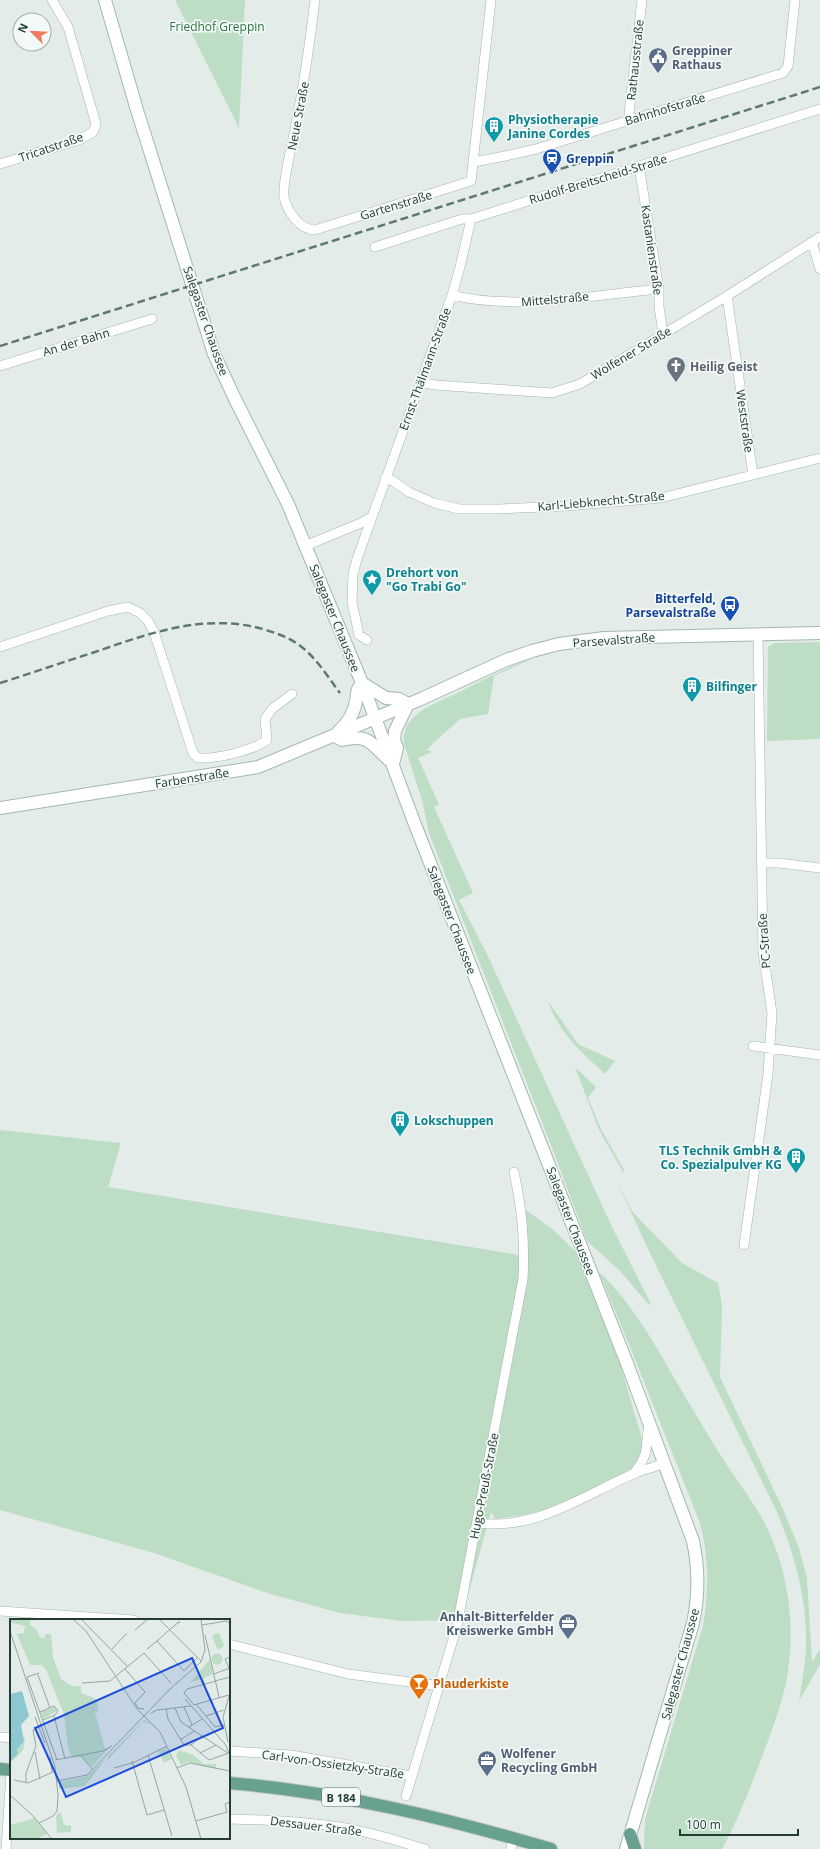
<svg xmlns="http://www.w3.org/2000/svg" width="820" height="1849" viewBox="0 0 820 1849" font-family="'Open Sans',sans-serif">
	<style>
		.green { fill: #bdddc4 }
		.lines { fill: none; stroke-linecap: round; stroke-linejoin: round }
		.street-casing { stroke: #a6b4af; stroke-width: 10 }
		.secondary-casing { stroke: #a2b8af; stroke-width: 14 }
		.primary-casing { stroke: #c1c9c6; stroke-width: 14 }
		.street { stroke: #fff; stroke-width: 9 }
		.secondary { stroke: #fff; stroke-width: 12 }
		.primary { stroke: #69a190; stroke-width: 12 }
		.rail { stroke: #5e7970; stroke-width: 2.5; stroke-dasharray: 8 4; stroke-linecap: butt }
		.labels { text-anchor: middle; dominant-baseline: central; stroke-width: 3.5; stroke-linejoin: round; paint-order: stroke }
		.shield { fill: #f3f9f6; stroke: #61756f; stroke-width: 1 }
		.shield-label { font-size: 11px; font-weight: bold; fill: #233d35 }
		.park-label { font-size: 12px; fill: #2e7346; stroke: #f3f9f6 }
		.service-label { font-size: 12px; font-weight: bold; fill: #4e5e75; stroke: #f3f9f6; text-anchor: start }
		.street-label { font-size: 12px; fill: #233d35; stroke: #f3f9f6 }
		.culture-label { font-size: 12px; font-weight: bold; fill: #0d838f; stroke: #f3f9f6; text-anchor: start }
		.transit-label { font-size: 12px; font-weight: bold; fill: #164399; stroke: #f3f9f6; text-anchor: start }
		.worship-label { font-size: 12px; font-weight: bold; fill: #5b616d; stroke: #f3f9f6; text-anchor: start }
		.food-label { font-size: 12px; font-weight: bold; fill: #c56008; stroke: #f3f9f6; text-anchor: start }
		.inset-road { fill: none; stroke: #96a6a0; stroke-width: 1 }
		.view { fill: #1d4ed8; fill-opacity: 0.15; stroke: #1d4ed8; stroke-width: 2 }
		.inset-edge { fill: none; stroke: #233d35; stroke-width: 2 }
	</style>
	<rect width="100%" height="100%" fill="#e3ece8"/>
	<!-- green -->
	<path class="green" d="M175,0h70l-6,128z
		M820,642v97l-53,2 1,-94 6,-4z
		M536,657l-42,19 -6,38 -28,5 -30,27 -3,4 5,2 -14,6 21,46 -5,3 39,86 -14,7 27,52 125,273 40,79 -2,1 -29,-34 -33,-30 -33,-88 -125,-320 -7,-33 -18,-56c-1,-9 1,-18 8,-25 10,-11 24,-16 37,-22 29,-14 56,-30 87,-40z
		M548,1001l30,43 37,17 -10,13c-23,-21 -47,-42 -57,-73z
		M575,1067l21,20 -8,11 13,31 24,43h-2l-24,-42z
		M0,1130l121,13 -13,44 411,68 7,-2v-43l25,18 24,23 45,113 22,75c1,8 0,15 -5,23 -11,16 -74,43 -94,48 -16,5 -32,7 -48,9l-4,-7 -30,108 -60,1 -61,-8 -73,-20 -113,-40 -154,-43z
		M615,1177l17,34 16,17 34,35 36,20 4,22 -2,72 62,130 17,41 8,30 5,84 8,-13v15l-21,37c3,-19 7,-39 7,-58 1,-46 -12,-89 -29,-131l-129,-263z
		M599,1272c39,35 68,96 96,141 12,20 24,41 38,61 12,18 25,35 34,54 23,47 29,105 19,155 -6,26 -15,50 -24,74 -12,31 -24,63 -40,92h-78v-1l1,-29 58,-193c6,-35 6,-69 -3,-103l-69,-174z"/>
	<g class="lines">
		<defs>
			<path id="street" d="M315,0c-5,42 -11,83 -19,124 -3,17 -14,58 -12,73 3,14 16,33 31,33l156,-49 20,-181
				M630,119l-1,-6 13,-113
				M474,162l31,-6 31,-7 247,-76 5,-7 7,-66
				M0,164l79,-24 14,-8 3,-8 -28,-97 -16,-27
				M639,166l20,123v18l4,26
				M812,242l8,27
				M375,247l87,-28h9l349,-110
				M452,295c63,16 142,0 207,-6
				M727,296l26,179
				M0,366l152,-47
				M420,382l15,3 117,8 28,-9 147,-88 93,-59
				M385,478l8,3 16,11 25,11 25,6h40l67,-3 95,-8 159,-40
				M305,546l56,-23 10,-6
				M367,640l-8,-5 -7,-33 1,-28 4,-15 95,-264 8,-28 11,-48
				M0,647l108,-36 20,-4 12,6 8,8 6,11 39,121 5,5c19,1 54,-7 69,-18l-2,-21 7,-10 20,-15
				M761,863h18l41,5
				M753,1046l67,9
				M744,1245l24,-171 4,-61 -9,-61 -5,-318
				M634,1473c17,-21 10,-25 15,-48
				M478,1523c59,8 109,-30 160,-51 9,-3 17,-5 26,-9
				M0,1611l134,9
				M229,1644l119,30 93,12
				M0,1737l11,1
				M229,1751l62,4 121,21
				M406,1796l51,-170 66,-347c2,-39 -1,-69 -9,-107
				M229,1819c37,1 74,2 110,8 30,4 58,14 86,22
				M6,1849l5,-75
				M511,1849l2,-11"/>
			<path id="secondary" d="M105,0l32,110 77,244 22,47 52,103 74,179 52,139 214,544 65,175c6,28 6,54 0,82l-67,226
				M362,683l24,15 13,1 9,5
				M338,732c9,-8 16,-18 18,-31 2,-10 -1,-8 6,-18
				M335,736l7,4c27,-7 29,4 47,20
				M393,764l4,-16 -3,-8 1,-9 13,-27
				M0,808l258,-41 163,-68 85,-39 26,-9 27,-7 45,-6 216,-5"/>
			<path id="primary" d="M0,1769l11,1
				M229,1783c110,9 216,35 322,66
				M630,1834l5,15"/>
		</defs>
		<!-- street casing -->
		<use href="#street" class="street-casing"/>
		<!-- secondary casing -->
		<use href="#secondary" class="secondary-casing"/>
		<!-- primary casing -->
		<use href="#primary" class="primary-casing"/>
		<!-- street -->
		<use href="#street" class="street"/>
		<!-- secondary -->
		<use href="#secondary" class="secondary"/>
		<!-- primary -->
		<use href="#primary" class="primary"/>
		<!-- rail -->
		<path class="rail" d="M0,346l820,-259
			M0,683c32,-10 63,-21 95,-31 55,-19 109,-39 168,-23 12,4 23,7 33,14 19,12 31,33 44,50"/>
	</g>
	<!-- icons -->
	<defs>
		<symbol id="civic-pin" viewBox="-11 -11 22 30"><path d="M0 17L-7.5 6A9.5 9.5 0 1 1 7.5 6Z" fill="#5c6f8a" stroke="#f3f9f6"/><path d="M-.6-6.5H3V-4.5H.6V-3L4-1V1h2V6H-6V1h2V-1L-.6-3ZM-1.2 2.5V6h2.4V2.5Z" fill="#fff"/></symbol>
		<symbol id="building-pin" viewBox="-11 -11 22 30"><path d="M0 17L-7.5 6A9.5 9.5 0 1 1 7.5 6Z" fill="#0f9aa8" stroke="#f3f9f6"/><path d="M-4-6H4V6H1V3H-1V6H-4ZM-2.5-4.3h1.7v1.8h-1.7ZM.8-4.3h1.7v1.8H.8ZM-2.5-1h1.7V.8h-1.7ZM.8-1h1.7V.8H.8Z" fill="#fff"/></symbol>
		<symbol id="station-pin" viewBox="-11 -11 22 30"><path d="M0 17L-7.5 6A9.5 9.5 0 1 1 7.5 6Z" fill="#1a4fb4" stroke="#f3f9f6"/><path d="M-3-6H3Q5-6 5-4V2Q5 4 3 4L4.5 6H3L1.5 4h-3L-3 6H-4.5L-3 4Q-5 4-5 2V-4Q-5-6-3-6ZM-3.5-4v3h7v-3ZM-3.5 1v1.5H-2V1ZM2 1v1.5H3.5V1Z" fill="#fff"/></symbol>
		<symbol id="church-pin" viewBox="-11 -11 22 30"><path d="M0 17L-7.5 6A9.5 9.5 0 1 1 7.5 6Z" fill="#6b7280" stroke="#f3f9f6"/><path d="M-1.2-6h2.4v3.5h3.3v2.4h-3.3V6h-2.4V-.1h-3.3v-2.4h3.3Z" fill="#fff"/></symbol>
		<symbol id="sight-pin" viewBox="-11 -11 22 30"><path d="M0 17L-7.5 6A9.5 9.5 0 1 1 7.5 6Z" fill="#0f9aa8" stroke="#f3f9f6"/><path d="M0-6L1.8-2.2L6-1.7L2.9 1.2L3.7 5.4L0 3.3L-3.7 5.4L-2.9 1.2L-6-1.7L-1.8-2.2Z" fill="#fff"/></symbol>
		<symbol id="bus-pin" viewBox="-11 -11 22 30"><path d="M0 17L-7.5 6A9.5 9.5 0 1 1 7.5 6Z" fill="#1a4fb4" stroke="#f3f9f6"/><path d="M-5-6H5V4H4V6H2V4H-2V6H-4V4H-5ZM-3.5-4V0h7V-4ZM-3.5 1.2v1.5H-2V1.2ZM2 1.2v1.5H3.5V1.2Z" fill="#fff"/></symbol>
		<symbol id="office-pin" viewBox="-11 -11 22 30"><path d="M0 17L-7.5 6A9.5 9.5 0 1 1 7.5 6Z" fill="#5c6f8a" stroke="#f3f9f6"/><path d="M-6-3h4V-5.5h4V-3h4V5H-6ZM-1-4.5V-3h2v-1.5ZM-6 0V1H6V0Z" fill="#fff"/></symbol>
		<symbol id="bar-pin" viewBox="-11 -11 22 30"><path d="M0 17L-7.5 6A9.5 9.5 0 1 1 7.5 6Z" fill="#e8710a" stroke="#f3f9f6"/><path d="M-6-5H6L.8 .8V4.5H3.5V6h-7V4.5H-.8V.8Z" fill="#fff"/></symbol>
	</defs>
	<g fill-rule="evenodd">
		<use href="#civic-pin" x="647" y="46" width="22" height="30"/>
		<use href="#building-pin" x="483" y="115" width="22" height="30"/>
		<use href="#station-pin" x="541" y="147" width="22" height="30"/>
		<use href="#church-pin" x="665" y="355" width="22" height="30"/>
		<use href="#sight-pin" x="361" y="568" width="22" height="30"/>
		<use href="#bus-pin" x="719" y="594" width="22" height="30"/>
		<use href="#building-pin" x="681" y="675" width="22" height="30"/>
		<use href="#building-pin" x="389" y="1109" width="22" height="30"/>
		<use href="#building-pin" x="785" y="1146" width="22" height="30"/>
		<use href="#office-pin" x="557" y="1612" width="22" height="30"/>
		<use href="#bar-pin" x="408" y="1672" width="22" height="30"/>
		<use href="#office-pin" x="476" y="1749" width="22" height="30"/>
	</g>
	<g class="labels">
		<!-- shield labels -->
		<rect class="shield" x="322" y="1788" width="38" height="18" rx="3"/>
		<g class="shield-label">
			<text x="341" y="1797">B 184</text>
		</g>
		<!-- park labels -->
		<g class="park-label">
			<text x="217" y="26">Friedhof Greppin</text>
		</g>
		<!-- service labels -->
		<g class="service-label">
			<text x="672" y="50">Greppiner<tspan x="672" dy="14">Rathaus</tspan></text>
			<text x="554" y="1616" text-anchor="end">Anhalt-Bitterfelder<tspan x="554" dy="14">Kreiswerke GmbH</tspan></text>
			<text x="501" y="1753">Wolfener<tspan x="501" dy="14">Recycling GmbH</tspan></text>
		</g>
		<!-- street labels -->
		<g class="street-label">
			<text transform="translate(635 60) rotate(-84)">Rathausstraße</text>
			<text transform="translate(665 109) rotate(-17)">Bahnhofstraße</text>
			<text transform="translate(298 116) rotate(-79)">Neue Straße</text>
			<text transform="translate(51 147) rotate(-19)">Tricatstraße</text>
			<text transform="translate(598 179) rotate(-17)">Rudolf-Breitscheid-Straße</text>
			<text transform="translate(396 205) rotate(-17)">Gartenstraße</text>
			<text transform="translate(652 250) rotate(82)">Kastanienstraße</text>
			<text transform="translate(555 299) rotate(-5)">Mittelstraße</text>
			<text transform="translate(206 321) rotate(71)">Salegaster Chaussee</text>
			<text transform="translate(76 342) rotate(-17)">An der Bahn</text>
			<text transform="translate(631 353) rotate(-31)">Wolfener Straße</text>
			<text transform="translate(425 369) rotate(-70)">Ernst-Thälmann-Straße</text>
			<text transform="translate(745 421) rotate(82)">Weststraße</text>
			<text transform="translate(601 501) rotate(-5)">Karl-Liebknecht-Straße</text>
			<text transform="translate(335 618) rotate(68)">Salegaster Chaussee</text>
			<text transform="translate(614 640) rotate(-4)">Parsevalstraße</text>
			<text transform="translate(192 778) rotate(-9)">Farbenstraße</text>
			<text transform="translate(452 920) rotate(69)">Salegaster Chaussee</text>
			<text transform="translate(764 941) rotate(-94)">PC-Straße</text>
			<text transform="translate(571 1221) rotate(69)">Salegaster Chaussee</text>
			<text transform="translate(484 1486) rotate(-79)">Hugo-Preuß-Straße</text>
			<text transform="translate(680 1664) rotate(-75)">Salegaster Chaussee</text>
			<text transform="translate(333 1764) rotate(8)">Carl-von-Ossietzky-Straße</text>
			<text transform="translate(316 1826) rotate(7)">Dessauer Straße</text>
		</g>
		<!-- culture labels -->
		<g class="culture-label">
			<text x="508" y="119">Physiotherapie<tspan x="508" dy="14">Janine Cordes</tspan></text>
			<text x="386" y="572">Drehort von<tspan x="386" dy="14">"Go Trabi Go"</tspan></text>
			<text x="706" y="686">Bilfinger</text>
			<text x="414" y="1120">Lokschuppen</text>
			<text x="782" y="1150" text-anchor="end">TLS Technik GmbH &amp;<tspan x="782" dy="14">Co. Spezialpulver KG</tspan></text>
		</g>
		<!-- transit labels -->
		<g class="transit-label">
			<text x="566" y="158">Greppin</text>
			<text x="716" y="598" text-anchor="end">Bitterfeld,<tspan x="716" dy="14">Parsevalstraße</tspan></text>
		</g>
		<!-- worship labels -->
		<g class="worship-label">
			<text x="690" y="366">Heilig Geist</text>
		</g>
		<!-- food labels -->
		<g class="food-label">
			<text x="433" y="1683">Plauderkiste</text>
		</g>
	</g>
	<!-- overview -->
	<g transform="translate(10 1619)">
		<rect width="220" height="220" fill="#e3ece8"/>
		<path d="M0,0h20v6l6,4 4,8 5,2v-5h6l2,24 8,21 11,7h9v7l15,6 3,12 -4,1 10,37 4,-1 -17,19 -11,-10 -9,1 -4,-10 -4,-34 -18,-44 -4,-5h-12l-13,-31 7,-1 1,-7 -15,-4zM209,14l5,13 -6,4 -6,-13 2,-3zM201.5 40a5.5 5.5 0 1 1 11 0a5.5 5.5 0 1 1-11 0ZM200,40l3,15 -9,4 1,5 -2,1 -2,-5 -11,4zM44,88l3,4 -14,8 -2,-7zM134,101l9,5 -10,-3 -37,40 3,-7zM14,104l-3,6 4,11 -2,10 -13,14 8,-10 -1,-5 5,-4 2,-6 -3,-10zM156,129l6,11 -8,4 -6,-12zM165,130l18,6 11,9h12v5l-27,-7 -8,3 -5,-10 3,-4zM97,138l-22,29 -26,3v-7l28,-6zM48,194h3l3,12 7,1v6l-19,1h-1h6l-1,-16zM23,198l14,17 -11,5h-26v-14l23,-6z" fill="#bdddc4"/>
		<path d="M12,72l7,25 -8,9 3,17 -7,7 1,5 -8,8v-68z" fill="#8dc8d0"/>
		<path class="inset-road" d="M63,0l13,12 51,78 23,23 26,55 15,52M71,0l47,48M149,0l42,42M192,6l24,-4 4,2M125,11l13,-11M0,12l45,136 3,28 -1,16 -4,5 -14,7M195,16l14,62M147,22l27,30 13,-13M102,30l15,-16M137,30l10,-8 12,-11 10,-8h1l-3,1M219,49l-4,-9 5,-2M115,50l20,23 -10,11 3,5 6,1M27,55l2,-1 -12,4 30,83M204,55l16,-6M28,56l12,33M205,62l15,-4M206,62l-29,8 -3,4 10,12 35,-10M72,64l28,-2 34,-28 27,30M175,80l40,45 5,11M186,85l19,23 9,-2M174,88l8,18M165,89l6,14 47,31M156,90l2,10 16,26h7l18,15 20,-7M30,93l14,-6 4,5 -3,4 -12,5M141,94l6,-3 34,-4M44,97l11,43M196,97l18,-6M25,98l10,26M179,108l13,-8M170,121l14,-9M218,123l-5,-25 7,-24M181,126l11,-9M25,133l5,27M190,134l16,-8M138,136l24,81M71,137l12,14M40,138l2,15M45,141l48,-9 9,-5M122,142l15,54 17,-5M104,149l21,-6 32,-16M167,149l13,-5 40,8M4,161l14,3 25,-11M47,162l30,-6 83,-86 31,-27 4,-12 -4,-31M16,164v-10l10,-27 -3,-16 8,-4M0,176l23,21 19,23M186,202l31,-9 -2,-8 5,-2"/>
		<path class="view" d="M182,39l31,70 -157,69 -31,-69z"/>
		<rect width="220" height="220" class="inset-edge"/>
	</g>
	<!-- north arrow -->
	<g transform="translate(32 32) rotate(294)"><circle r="19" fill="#f3f9f6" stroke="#a0aea9"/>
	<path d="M0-3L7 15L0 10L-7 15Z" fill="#ee7c5f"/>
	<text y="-6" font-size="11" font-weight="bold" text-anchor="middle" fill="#233d35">N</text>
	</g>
	<!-- scale -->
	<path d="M680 1829v6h118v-6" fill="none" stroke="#233d35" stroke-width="2"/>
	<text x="686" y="1829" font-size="12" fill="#233d35" stroke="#f3f9f6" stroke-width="3" paint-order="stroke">100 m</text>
</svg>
